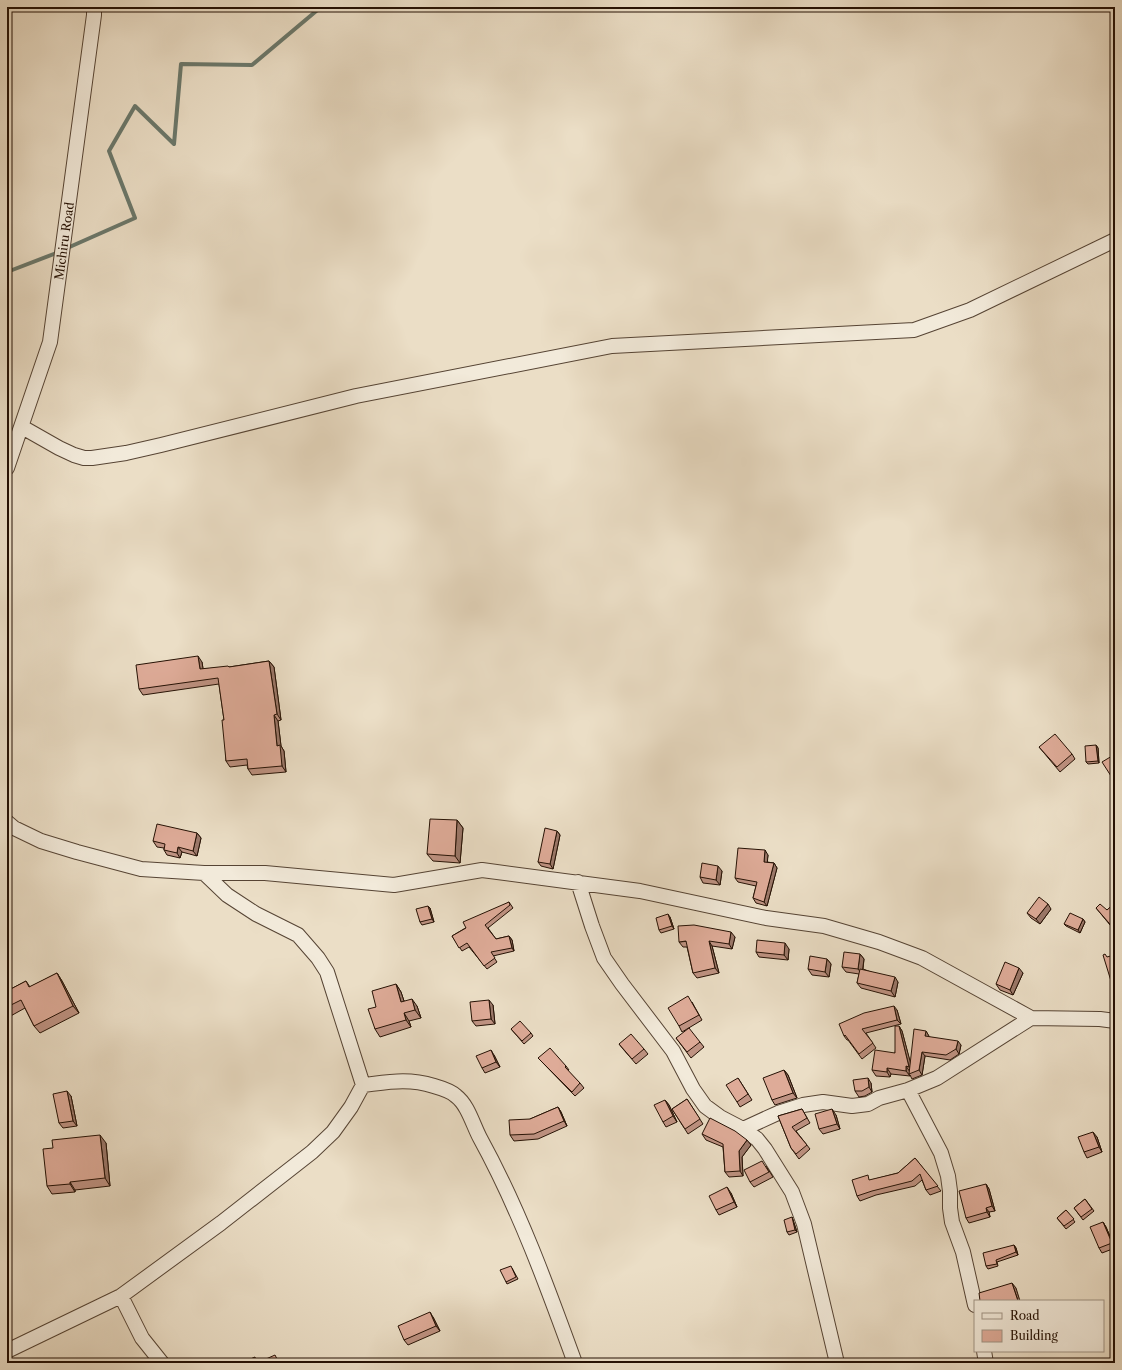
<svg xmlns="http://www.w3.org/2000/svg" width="1122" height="1370" viewBox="0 0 1122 1370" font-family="'Libre Caslon Text',serif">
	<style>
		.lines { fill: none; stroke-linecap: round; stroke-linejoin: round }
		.stream { stroke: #6b786b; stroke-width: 4 }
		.minor-casing { stroke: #564434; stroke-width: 16 }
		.minor { stroke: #f2eada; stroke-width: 14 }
		.wall { fill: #bf9383; stroke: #251104 }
		.shaded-wall { fill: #9b786a; stroke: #251104 }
		.building { fill: #deab98; stroke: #251104 }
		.labels { text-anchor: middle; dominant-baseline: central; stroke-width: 3; stroke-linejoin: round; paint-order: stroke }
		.street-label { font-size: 12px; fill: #251104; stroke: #f2eada }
	</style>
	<rect width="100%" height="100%" fill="#ebdec6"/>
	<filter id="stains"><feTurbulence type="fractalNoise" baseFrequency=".005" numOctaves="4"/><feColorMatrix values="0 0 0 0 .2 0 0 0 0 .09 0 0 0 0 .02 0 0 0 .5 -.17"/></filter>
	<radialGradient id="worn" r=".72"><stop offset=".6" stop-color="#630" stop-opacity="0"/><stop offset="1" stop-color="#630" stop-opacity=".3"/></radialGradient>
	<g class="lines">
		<!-- stream -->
		<path class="stream" d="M65,249l70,-31 -26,-67 26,-45 39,38 7,-80 71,1 69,-58h31
			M7,272l52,-20"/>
		<defs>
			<path id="minor" d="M22,427l37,21 15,7 10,3h8l34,-5 35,-8 195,-49 256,-50 302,-16 56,-20 145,-70
				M7,468l43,-126 44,-327v-8
				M7,822l7,6 27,13 36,11 64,17 63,4h61l129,12 88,-15 158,21 126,27 58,8 55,16 43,16 109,60 69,1 15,2
				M578,882l14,44 12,32 18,26 51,67 20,38 12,17 15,11 23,12 14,10 8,10 27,43 12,32 33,139
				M363,1085c26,-3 45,-7 71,1 7,2 17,5 22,10 12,9 17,29 24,42 39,71 67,148 95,225
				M908,1090l33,63 7,23 2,15v17l2,14 11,30 12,53
				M743,1129l35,-16 25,-8 20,-3 29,4 16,-2 11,-6 29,-8 29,-12 94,-60
				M121,1296l21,42 20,25
				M7,1351l114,-55 100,-73 91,-71 21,-20 18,-25 12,-22 -36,-113 -9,-14 -20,-23 -42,-21 -29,-19 -23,-22
				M984,1351l2,12"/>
		</defs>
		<!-- minor casing -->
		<use href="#minor" class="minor-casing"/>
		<!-- minor -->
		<use href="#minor" class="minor"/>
	</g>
	<!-- wall -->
	<path class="wall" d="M269,661l5,6 7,53 -3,1 3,25 3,5 2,21 -34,3 -4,-6 -1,-4 -17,2 -4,-6 -2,-41 -5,-36 -76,11 -4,-6 63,-27 1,7 26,-2z
		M1096,745l2,3 1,15 -11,1 -2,-2z
		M1039,747l33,7 3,5 -15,13z
		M457,820l6,8 -3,35 -27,-2 -6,-7z
		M557,831l3,4 -7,34 -12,-3 -3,-4z
		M197,833l4,5 -4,18 -15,-4 -2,6 -13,-3 -3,-5v-2l-7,-1 -4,-6z
		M768,855l-1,7 7,1 3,5 -10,38 -11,-3 -3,-5 3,-12 -18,-4 -3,-4z
		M722,871l-2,14 -17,-2 -3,-6z
		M509,902l4,6 -25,20 8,11 13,-3 3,4 2,11 -21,5 4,6 -10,7 -18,-22 -7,4 -10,-15z
		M1115,903v28l-19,-23 11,2z
		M428,906l2,2 4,14 -12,3 -2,-3z
		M1051,909l-11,15 -9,-6 -4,-5z
		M670,917l4,12 -13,4 -2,-3z
		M1083,919l2,3 -5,11 -14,-7 -2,-2z
		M735,937l-3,12 -20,-3 7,27 -22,5 -4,-5 -6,-26h-4l-4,-5z
		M789,949l-1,11 -29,-3 -3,-5z
		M860,954l4,5 -1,10 35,13 -3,15 -34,-9 -4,-5 2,-9 -13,-2 -4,-5z
		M827,959l4,5 -2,13 -17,-2 -4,-6z
		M57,973l5,8 17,32 -39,20 -6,-7 -9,-18 -18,10v-27l19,-10 4,6z
		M1023,973l-10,22 -13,-5 -4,-6z
		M396,984l5,8 3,9 13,5 4,12 -12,3 2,6 -31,10 -5,-8 1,-22z
		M692,1002l10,18 -20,12 -3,-6z
		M493,1005l2,19 -19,2 -4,-5z
		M897,1010l4,14 -35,9 10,15 -14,11 -14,-19h-1l-3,-4z
		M899,1026l3,5 8,31 16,-31 3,6 32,8 -2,9 -9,6 -25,-4 -3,19 -10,4 -2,-4v1l-19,-2 -1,3 -14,-1 -4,-6 23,-17z
		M511,1029l20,4 2,3 -9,8z
		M676,1038l24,4 4,5 -13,11z
		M619,1044l25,5 4,5 -12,10 -13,-15z
		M494,1055l6,12 -15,6 -3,-5z
		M538,1058l28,8 3,4 -1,1 12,12 4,5 -9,8 -33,-34z
		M784,1070l4,5 9,23 -22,7 -3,-5z
		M738,1078l14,22 -12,7 -3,-5z
		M871,1083l1,9 -7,4 -6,1 -4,-6z
		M71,1096l6,30 -14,2 -4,-5z
		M687,1099l16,25 -15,10 -16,-25z
		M665,1100l4,5 8,17 -11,5 -3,-5z
		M558,1107l3,5 6,14 -29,13 -24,2 -4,-6 20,-16z
		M802,1109l8,14 -14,8 14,18 -11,10 -8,-11 -13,-32z
		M836,1115l4,14 -17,5 -4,-5z
		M702,1134l49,11 -9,12 1,19 -14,1 -4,-5 -2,-25 -17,-7z
		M1097,1137l5,15 -15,6 -3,-6z
		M106,1143l4,43 -35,4v2l-23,2 -5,-8z
		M915,1158l26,33 -11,4 -4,-5 -4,-10 -7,6 -39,9 -16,6 -3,-5 14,-16 27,-7z
		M766,1166l7,11 -19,10 -4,-5z
		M986,1184l3,5 6,22 -6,1 1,5 -21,6 -3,-5z
		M731,1193l6,14 -18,8 -3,-5z
		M1085,1199l9,12 -11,9 -9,-12z
		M1066,1210l9,12 -9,7 -9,-11z
		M792,1217l5,15 -8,3 -2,-3z
		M1103,1222l3,5 9,21 -13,5 -3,-5z
		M1014,1245l2,3 2,7 -21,7 1,4 -10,3 -2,-3z
		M512,1268l6,11 -11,5 -1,-2z
		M433,1317l7,14 -32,14 -4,-5z"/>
	<!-- shaded-wall -->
	<path class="shaded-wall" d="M198,656l4,6 2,13 -4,-6z
		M269,661l5,6 7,53 -4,-6z
		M274,715l4,6 3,25 3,5 2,21 -4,-6 -5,-20z
		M1096,745l2,3 1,15 -1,-2z
		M457,820l6,8 -3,35 -5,-7z
		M557,831l3,4 -7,34 -3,-5z
		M197,833l4,5 -4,18 -4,-5z
		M178,847l4,5 -2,6 -3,-5z
		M765,850l3,5 -1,11 -3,-4z
		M774,863l3,5 -10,38 -3,-4z
		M718,866l4,5 -2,14 -4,-5z
		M1048,904l3,5 -11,15 -4,-5z
		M428,906l2,2 4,14 -2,-3z
		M668,914l2,3 4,12 -2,-3z
		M1083,919l2,3 -5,11 -2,-3z
		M731,932l4,5 -3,12 -3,-5z
		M509,936l3,4 2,11 -2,-3z
		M709,941l3,5 7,27 -4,-5z
		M785,943l4,6 -1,11 -4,-5z
		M860,954l4,5 -2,15 -4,-5z
		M827,959l4,5 -2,13 -4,-5z
		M1019,968l4,5 -10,22 -3,-5z
		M57,973l5,8 17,32 -6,-7z
		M895,977l3,5 -3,15 -4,-6z
		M396,984l5,8 6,18 -6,-8z
		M412,999l5,7 4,12 -6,-8z
		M489,1000l4,5 2,19 -4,-5z
		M894,1006l3,4 4,14 -4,-4z
		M404,1013l5,8 2,6 -5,-7z
		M899,1026l3,5 11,41 -4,-5z
		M926,1031l3,5 -1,5 -3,-5z
		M958,1041l3,4 -2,9 -3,-5z
		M491,1050l3,5 6,12 -4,-5z
		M922,1052l3,4 -3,19 -3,-5z
		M906,1066l4,6 -1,2 1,2 -4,-5z
		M887,1068l4,6 -1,3 -3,-5z
		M784,1070l4,5 9,23 -4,-5z
		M868,1078l3,5 1,9 -3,-5z
		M67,1091l4,5 6,30 -4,-5z
		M665,1100l4,5 8,17 -4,-6z
		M558,1107l3,5 6,14 -3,-5z
		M832,1109l4,6 4,14 -3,-5z
		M1093,1132l4,5 5,15 -3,-5z
		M100,1135l6,8 4,43 -5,-8z
		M747,1140l4,5 -9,12 1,19 -3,-5 -1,-20z
		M70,1182l5,8v2l-5,-8z
		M986,1184l3,5 6,22 -3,-5z
		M727,1187l4,6 6,14 -3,-5z
		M986,1208l3,4 1,5 -3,-5z
		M792,1217l5,15 -2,-2z
		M1103,1222l3,5 9,21 -3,-5z
		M1014,1245l2,3 2,7 -2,-3z
		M1012,1283l4,5 4,13h-2z
		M430,1312l3,5 7,14 -4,-5z"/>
	<!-- building -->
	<path class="building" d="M198,656l2,13 28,-3 1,1 40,-6 8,53 -3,1 3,31 3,-1 2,21 -34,3 -1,-10 -21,2 -4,-41h2l-6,-42 -79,11 -3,-24z
		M1055,734l17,20 -15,13 -18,-20z
		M1096,745l2,16 -12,1 -1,-16z
		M1112,756l3,6v27l-4,-13 -9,-14z
		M430,819l27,1 -2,36 -28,-2z
		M157,824l40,9 -4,18 -15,-4 -1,6 -13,-3 1,-6 -12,-3z
		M545,828l12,3 -7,33 -12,-2z
		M738,848l27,2 -1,12 10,1 -10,39 -11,-4 4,-16 -22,-4z
		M702,863l16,3 -2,14 -16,-3z
		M1039,897l9,7 -12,15 -9,-6z
		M509,902l1,3 -25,20 11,14 13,-3 3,12 -21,4 4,6 -11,8 -17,-23 -8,5 -7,-12 14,-8 -3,-6z
		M1115,903v27l-19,-22 4,-4 7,6z
		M428,906l4,13 -12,3 -4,-13z
		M1070,913l13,6 -5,11 -14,-6z
		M668,914l4,12 -13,4 -3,-12z
		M694,925l37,7 -2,12 -20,-3 6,27 -22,5 -7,-32 -7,1 -1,-16z
		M757,940l28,3 -1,12 -28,-3z
		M844,952l16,2 -2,15 -16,-2z
		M1105,954l2,3 7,-2 1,3v36l-12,-39z
		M810,956l17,3 -2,13 -17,-3z
		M1005,962l14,6 -9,22 -14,-6z
		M860,969l35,8 -4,14 -34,-8z
		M57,973l16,33 -39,20 -13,-26 -14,7v-16l19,-10 3,6z
		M396,984l5,18 11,-3 3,11 -11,3 2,7 -31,9 -7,-20 8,-2 -4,-16z
		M688,996l11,19 -20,11 -11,-18z
		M489,1000l2,19 -19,2 -2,-19z
		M894,1006l3,14 -35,9 11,14 -14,11 -14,-19 -1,1 -5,-12 25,-11z
		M520,1021l11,12 -9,8 -11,-12z
		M895,1026h4l10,41 -3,-1v5l-19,-3v4l-15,-2 3,-20 20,3z
		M689,1028l11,14 -13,10 -11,-14z
		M914,1029l12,2 -1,5 33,5 -2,8 -10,6 -24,-3 -3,18 -10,4z
		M631,1034l13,15 -12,10 -13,-15z
		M550,1048l16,18 -1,1 15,16 -8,9 -34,-34z
		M491,1050l5,12 -14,6 -6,-12z
		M784,1070l9,23 -21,7 -9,-22z
		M738,1078l10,16 -11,8 -11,-17z
		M868,1078l1,9 -7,4h-7l-2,-11z
		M67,1091l6,30 -14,2 -6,-29z
		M687,1099l13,20 -15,10 -13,-20z
		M665,1100l8,16 -10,6 -9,-17z
		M558,1107l6,14 -30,13 -24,1 -1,-15 21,-1z
		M802,1109l5,9 -15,9 15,18 -11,9 -5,-6 -13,-32z
		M832,1109l5,15 -18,5 -4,-15z
		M710,1118l25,13 12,9 -8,11 1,20 -15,1 -2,-28 -21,-10z
		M1093,1132l6,15 -15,5 -6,-15z
		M100,1135l5,43 -35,4v2l-23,2 -4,-37 10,-1 -1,-8z
		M915,1158l23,28 -12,4 -6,-16 -8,7 -40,10 -15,5 -5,-16 16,-5 1,5 29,-7z
		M762,1161l7,11 -19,10 -6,-12z
		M986,1184l6,22 -6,2 1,4 -21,6 -7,-27z
		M727,1187l7,15 -18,8 -7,-14z
		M1085,1199l7,10 -11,8 -7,-9z
		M1066,1210l8,9 -10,7 -7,-8z
		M792,1217l3,13 -8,2 -3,-12z
		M1103,1222l9,21 -13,5 -9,-21z
		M1014,1245l2,7 -20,8 1,4 -11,2 -3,-13z
		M511,1266l5,11 -10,5 -6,-12z
		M1012,1283l6,18h-38l-1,-8z
		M430,1312l6,14 -32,14 -6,-14z
		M275,1355l4,8h-38l14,-6 2,6z"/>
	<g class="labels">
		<!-- street labels -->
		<g class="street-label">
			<text transform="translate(64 241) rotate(-82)">Michiru Road</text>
		</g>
	</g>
	<!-- margin -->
	<rect width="1122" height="1370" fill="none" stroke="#ebdec6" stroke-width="24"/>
	<rect x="8" y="8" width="1106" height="1354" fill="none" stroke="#251104" stroke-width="2"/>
	<rect x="12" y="12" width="1098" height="1346" fill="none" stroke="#251104"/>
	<!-- legend -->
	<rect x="974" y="1300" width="130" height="52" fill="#f2eada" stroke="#a09384"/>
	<rect x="982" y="1313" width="20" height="6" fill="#f2eada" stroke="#a09384"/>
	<text x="1010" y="1320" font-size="12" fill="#251104">Road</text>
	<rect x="982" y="1330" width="20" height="12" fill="#deab98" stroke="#a09384"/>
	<text x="1010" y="1340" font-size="12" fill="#251104">Building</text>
	<rect width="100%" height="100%" filter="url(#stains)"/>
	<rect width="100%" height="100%" fill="url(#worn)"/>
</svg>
